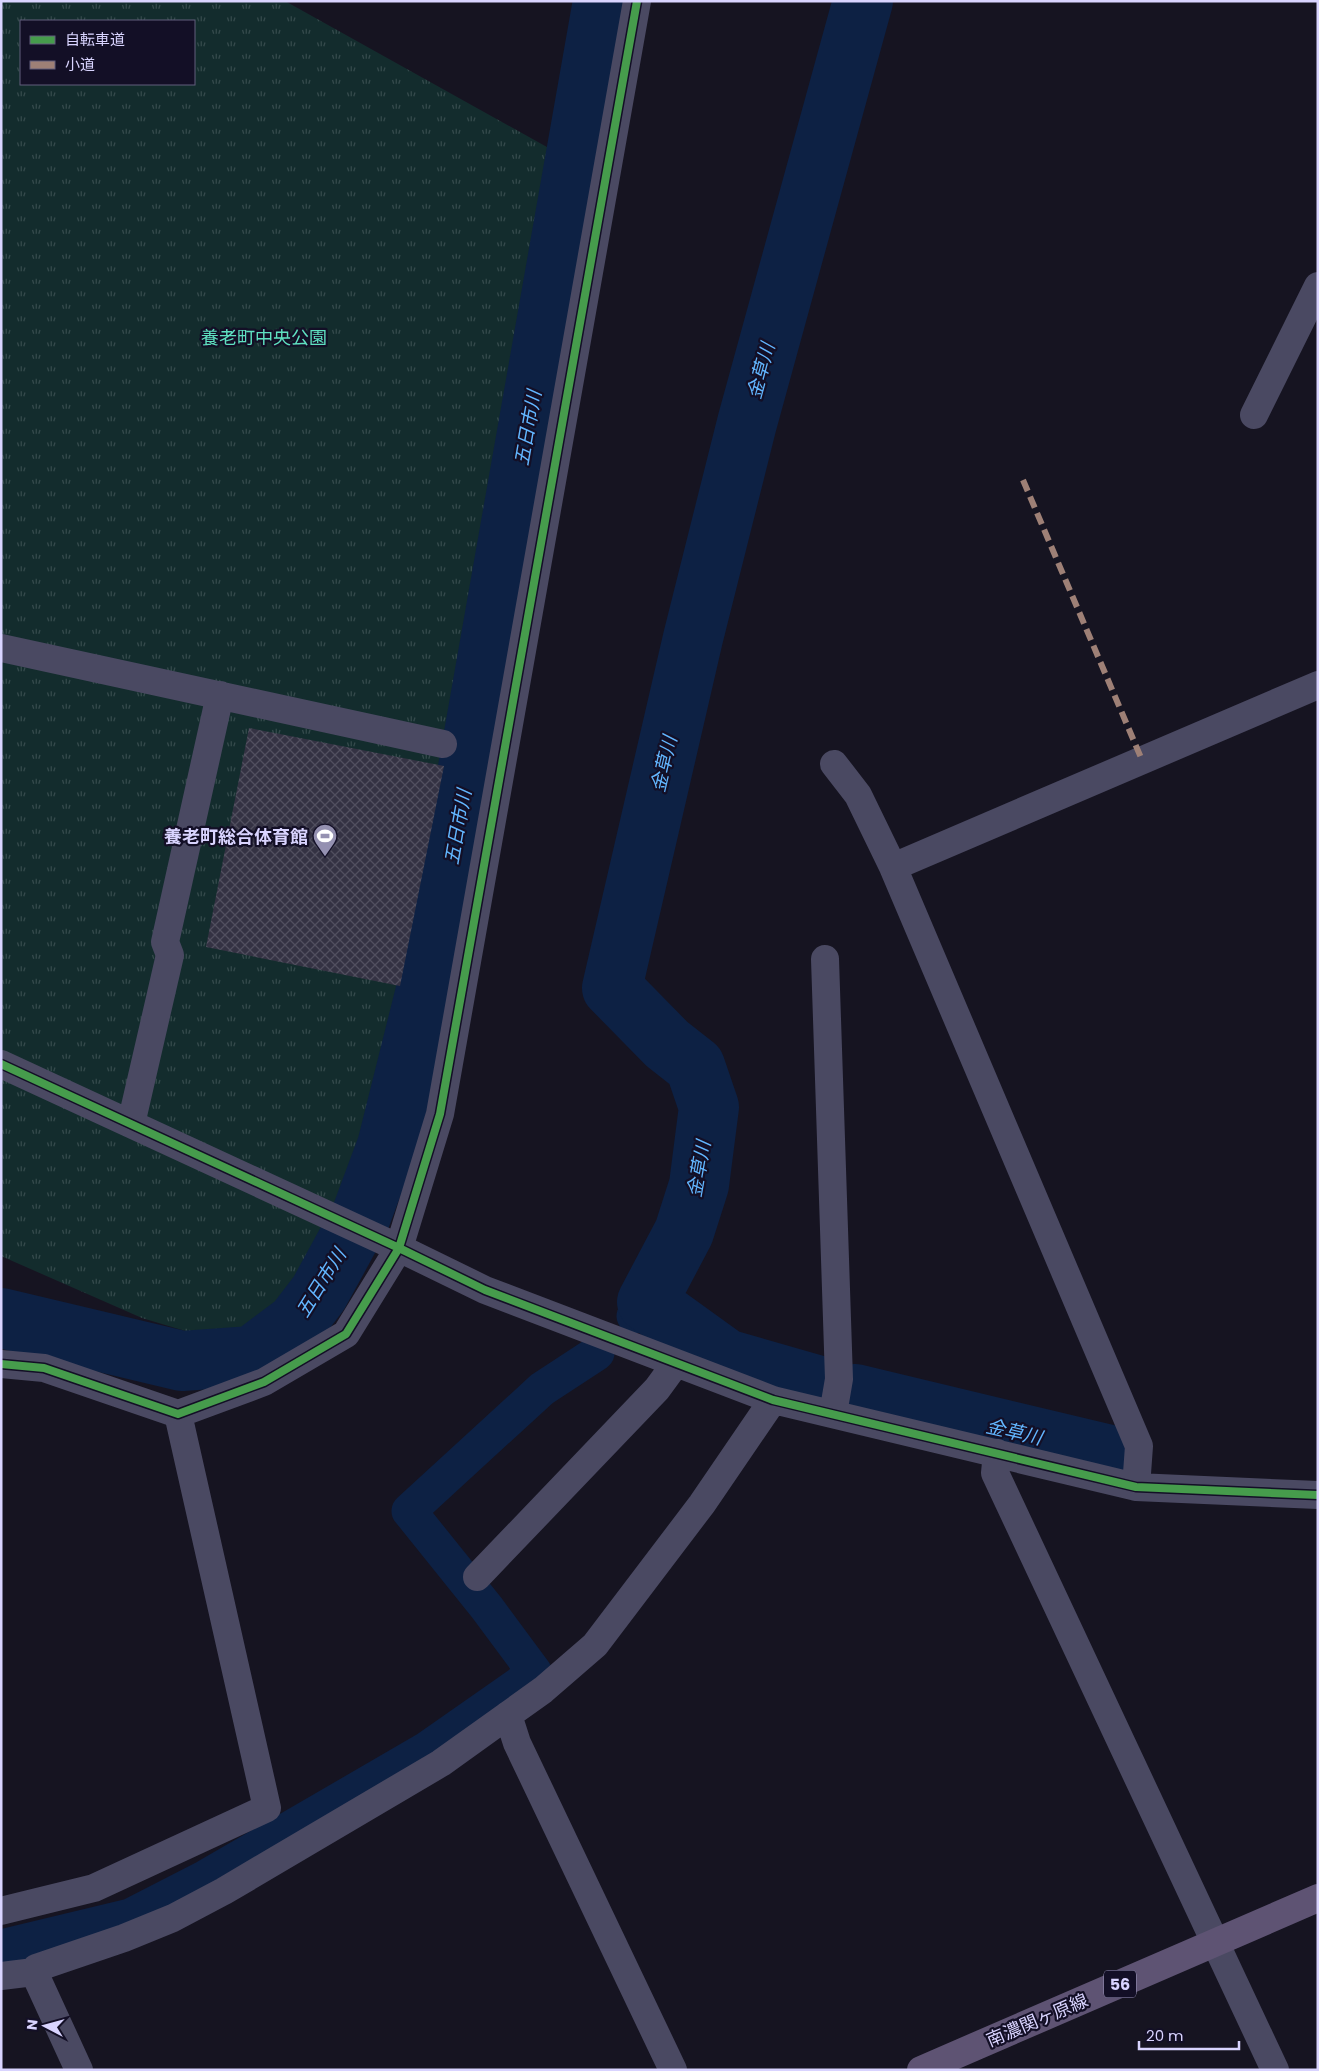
<svg xmlns="http://www.w3.org/2000/svg" width="1319" height="2071" viewBox="0 0 1319 2071" font-family="Poppins,'Noto Sans JP',sans-serif">
	<style>
		.park { fill: url(#park-tufts); fill-rule: evenodd }
		.lines { fill: none; stroke-linecap: round; stroke-linejoin: round }
		.canal { stroke: #0d2144; stroke-width: 35 }
		.river { stroke: #0d2144; stroke-width: 60 }
		.building { fill: url(#building-cross-hatch) }
		.minor { stroke: #4a4962; stroke-width: 28 }
		.major { stroke: #5e5373; stroke-width: 28 }
		.quiet { stroke: #9e8076; stroke-width: 6; stroke-dasharray: 12 6; stroke-linecap: butt }
		.cycleway-casing { stroke: #130f26; stroke-width: 11 }
		.cycleway { stroke: #469c4c; stroke-width: 8 }
		.labels { text-anchor: middle; dominant-baseline: central; stroke-width: 4.5; stroke-linejoin: round; paint-order: stroke }
		.shield { fill: #130f26; stroke: #9e99be; stroke-width: 1 }
		.shield-label { font-size: 16px; font-weight: bold; fill: #d9d4ff }
		.park-label { font-size: 18px; fill: #5fe0c0; stroke: #130f26 }
		.poi-label { font-size: 18px; font-weight: bold; fill: #d9d4ff; stroke: #130f26; text-anchor: end }
		.street-label { font-size: 18px; fill: #d9d4ff; stroke: #130f26 }
		.water-label { font-size: 19px; font-style: italic; fill: #62b6ff; stroke: #130f26 }
	</style>
	<defs>
		<pattern id="park-tufts" width="24" height="20" patternUnits="userSpaceOnUse" patternTransform="scale(1.25)"><rect width="24" height="20" fill="#132c2d"/><path d="M3 7l-1-3M5 7V3M7 7l1-3M15 17l-1-3M17 17v-4M19 17l1-3" fill="none" stroke="#354a4c"/></pattern>
		<pattern id="building-cross-hatch" width="8" height="8" patternUnits="userSpaceOnUse" patternTransform="scale(1.25)"><rect width="8" height="8" fill="#343243"/><path d="M0 0l8 8M0 8l8-8" fill="none" stroke="#514f5f"/></pattern>
	</defs>
	<rect width="100%" height="100%" fill="#161421"/>
	<!-- park -->
	<path class="park" d="M1,1h284l278,155 -153,846 -53,186 -51,104 -46,36 -68,5 -50,-15 -141,-62zM21,21h173v63h-173z"/>
	<g class="lines">
		<!-- canal -->
		<path class="canal" d="M634,1316l13,-14
			M1,1947l129,-31 76,-39 219,-127 110,-77 -48,-65 -78,-97 133,-122 55,-36"/>
		<!-- river -->
		<path class="river" d="M1,1318l181,43 70,-5 44,-33 23,-30 42,-77 26,-70 49,-196 167,-949
			M820,1386l-94,-27 -79,-57 37,-70 15,-47 10,-78 -14,-41 -28,-22 -55,-56 81,-350 54,-215 116,-422
			M855,1394l259,62"/>
	</g>
	<!-- building -->
	<path class="building" d="M249,728l195,38 -44,220 -194,-39z"/>
	<g class="lines">
		<!-- minor -->
		<path class="minor" d="M1254,415l64,-129
			M1,648l442,96
			M834,764l24,31 35,72 246,579 -3,41
			M893,867l425,-182
			M825,959l14,420 -6,35
			M1,1064l398,184 86,42 288,110 363,87 182,8
			M131,1124l39,-169 -5,-13 55,-247
			M1,1364l43,4 134,46 86,-32 82,-48 53,-86 41,-134 197,-1113
			M997,1453l-2,20 280,597
			M477,1577l180,-188 19,-26
			M508,1715l9,28 156,327
			M1,1911l93,-23 173,-80 -89,-394
			M34,1972l45,98
			M1,1976l33,-4 2,-4 88,-30 49,-20 51,-27 217,-128 102,-73 52,-45 107,-141 71,-104"/>
		<!-- major -->
		<path class="major" d="M921,2070l397,-172"/>
		<!-- quiet -->
		<path class="quiet" d="M1023,480l119,280"/>
		<defs>
			<path id="cycleway" d="M1,1064l398,184 86,42 288,110 363,87 182,8
				M1,1364l43,4 134,46 86,-32 82,-48 53,-86 41,-134 197,-1113"/>
		</defs>
		<!-- cycleway casing -->
		<use href="#cycleway" class="cycleway-casing"/>
		<!-- cycleway -->
		<use href="#cycleway" class="cycleway"/>
	</g>
	<!-- icons -->
	<defs>
		<symbol id="stadium-pin" viewBox="-11 -11 22 30"><path d="M0 17L-7.5 6A9.5 9.5 0 1 1 7.5 6Z" fill="#9591b1" stroke="#130f26"/><path d="M0-5a6.5 5 0 1 0 0 10a6.5 5 0 1 0 0-10ZM-3.5-1.8h7v3.6h-7Z" fill="#fff"/></symbol>
	</defs>
	<g fill-rule="evenodd">
		<use href="#stadium-pin" x="311" y="822" width="28" height="38"/>
	</g>
	<g class="labels">
		<!-- shield labels -->
		<rect class="shield" x="1104" y="1970.5" width="32" height="27" rx="4"/>
		<g class="shield-label">
			<text x="1120" y="1984">56</text>
		</g>
		<!-- park labels -->
		<g class="park-label">
			<text x="264" y="337">養老町中央公園</text>
		</g>
		<!-- poi labels -->
		<g class="poi-label">
			<text x="308" y="836">養老町総合体育館</text>
		</g>
		<!-- street labels -->
		<g class="street-label">
			<text transform="translate(1037 2020) rotate(-23)">南濃関ヶ原線</text>
		</g>
		<!-- water labels -->
		<g class="water-label">
			<text transform="translate(761 371) rotate(-75)">金草川</text>
			<text transform="translate(528 428) rotate(-80)">五日市川</text>
			<text transform="translate(664 764) rotate(-77)">金草川</text>
			<text transform="translate(458 827) rotate(-80)">五日市川</text>
			<text transform="translate(699 1169) rotate(-80)">金草川</text>
			<text transform="translate(321 1283) rotate(-58)">五日市川</text>
			<text transform="translate(1014 1432) rotate(13)">金草川</text>
		</g>
	</g>
	<!-- border -->
	<rect width="1319" height="2071" fill="none" stroke="#d9d4ff" stroke-width="5"/>
	<!-- legend -->
	<rect x="20" y="20" width="175" height="65" fill="#130f26" stroke="#625e7d"/>
	<rect x="30" y="36" width="25" height="8" fill="#469c4c" stroke="#625e7d"/>
	<text x="65" y="45" font-size="15" fill="#d9d4ff">自転車道</text>
	<rect x="30" y="61" width="25" height="8" fill="#9e8076" stroke="#625e7d"/>
	<text x="65" y="70" font-size="15" fill="#d9d4ff">小道</text>
	<!-- north arrow -->
	<g transform="translate(45 2026) rotate(276)" stroke="#130f26" stroke-width="4" paint-order="stroke">
	<path d="M0-4L9 19L0 12L-9 19Z" fill="#d9d4ff"/>
	<text y="-8" font-size="14" font-weight="bold" text-anchor="middle" fill="#d9d4ff">N</text>
	</g>
	<!-- scale -->
	<path d="M1139 2041v8h100v-8" fill="none" stroke="#d9d4ff" stroke-width="2.5"/>
	<text x="1146" y="2041" font-size="15" fill="#d9d4ff" stroke="#130f26" stroke-width="4" paint-order="stroke">20 m</text>
</svg>
